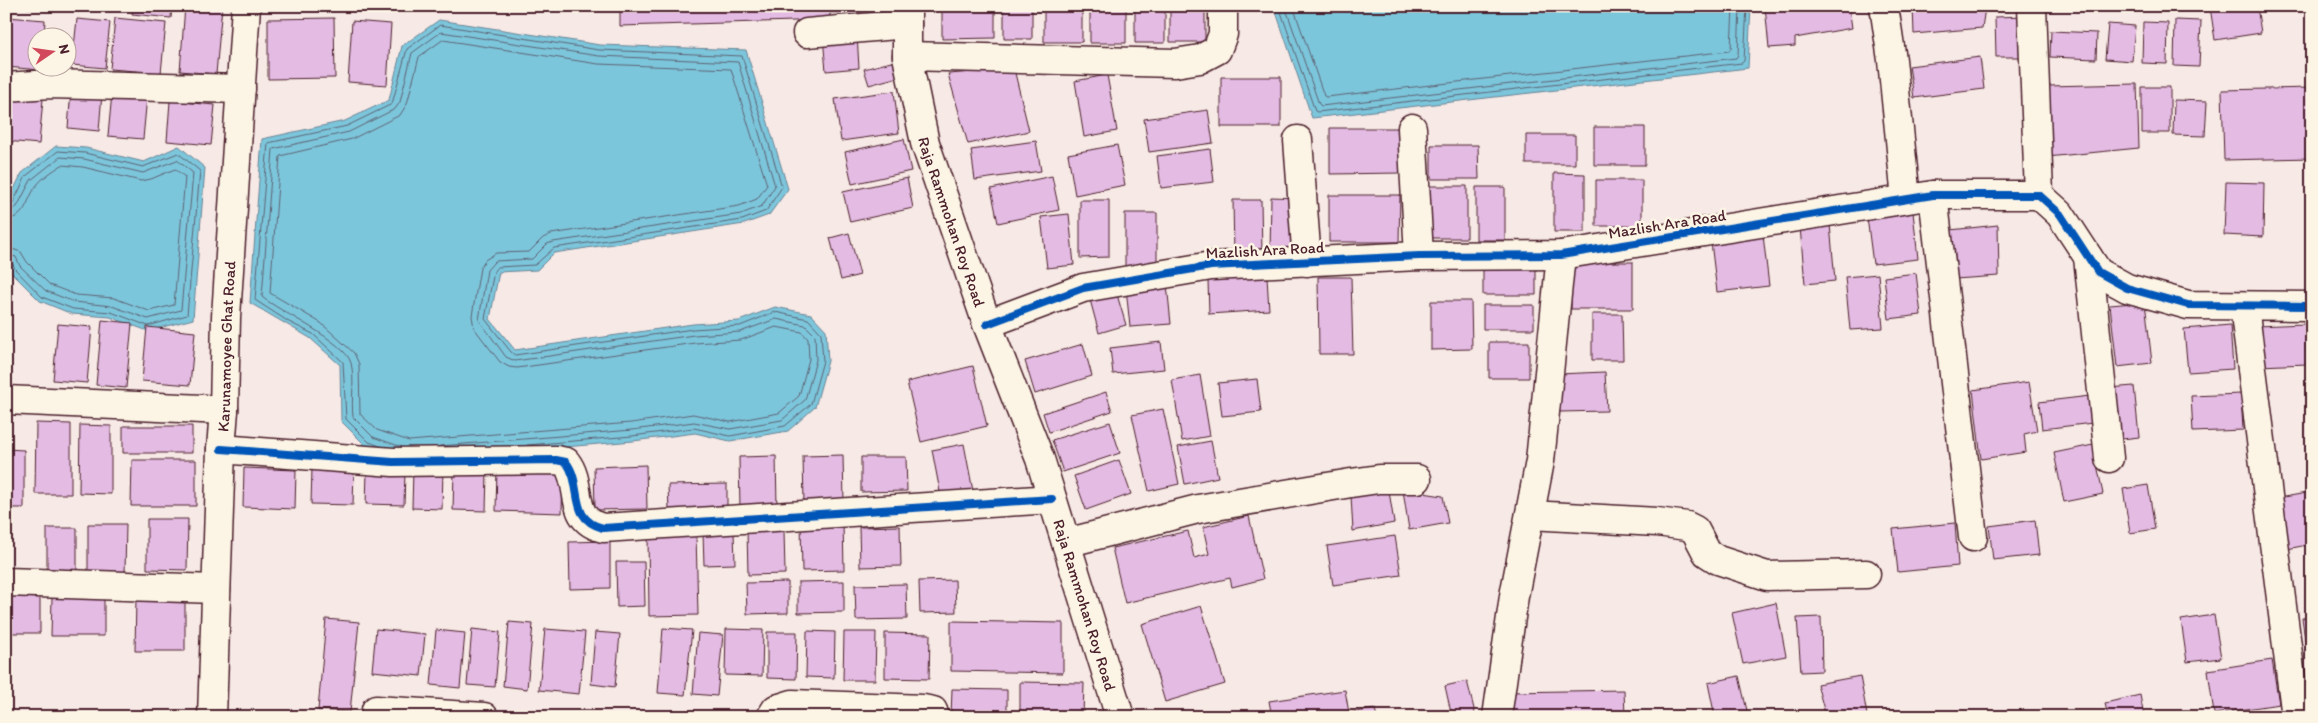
<svg xmlns="http://www.w3.org/2000/svg" width="2318" height="723" viewBox="0 0 2318 723" font-family="Itim,sans-serif">
	<style>
		.water { fill: #7cc6dc; stroke: #688395 }
		.lines { fill: none; stroke-linecap: round; stroke-linejoin: round }
		.shore { stroke: #5e6272; stroke-width: 1 }
		.building { fill: #e3bbe3; stroke: #4a1f2b }
		.minor-casing { stroke: #4a1f2b; stroke-width: 31 }
		.major-casing { stroke: #4a1f2b; stroke-width: 31 }
		.minor { stroke: #fcf5e5; stroke-width: 28 }
		.major { stroke: #fcf5e5; stroke-width: 28 }
		.cycleway-casing { stroke: #fcf5e5; stroke-width: 11 }
		.cycleway { stroke: #0057b8; stroke-width: 8 }
		.labels { text-anchor: middle; dominant-baseline: central; stroke-width: 5; stroke-linejoin: round; paint-order: stroke }
		.street-label { font-size: 16px; fill: #4a1f2b; stroke: #fcf5e5 }
	</style>
	<rect width="100%" height="100%" fill="#f7e9e5"/>
	<filter id="ink" filterUnits="userSpaceOnUse"><feTurbulence type="fractalNoise" baseFrequency=".02" numOctaves="2"/><feDisplacementMap in="SourceGraphic" scale="10" xChannelSelector="R" yChannelSelector="G"/><feConvolveMatrix kernelMatrix="1 2 1 2 8 2 1 2 1" color-interpolation-filters="sRGB"/></filter>
	<g filter="url(#ink)">
		<!-- water -->
		<path class="water" d="M1274,6h477l-3,62 -436,50z
			M439,20l161,25 146,5 42,139 -19,26 -25,9 -190,29 -17,17 -38,2 -9,47 25,31 178,-26 46,-3 36,-14 36,7 15,16 2,31 -13,46 -27,24 -58,10 -35,-8 -62,8 -227,20 -40,-15 -25,-25 -1,-56 -30,-27 -60,-35 12,-164 83,-18 44,-21 13,-54z
			M56,146l30,2 58,14 35,-16 26,22 -12,151 -45,12 -38,-14 -38,-3 -32,-13 -30,-30 -4,-17v-49l16,-32z"/>
		<g class="lines">
			<!-- shore -->
			<path class="shore" d="M1279,6l36,105 2,1 425,-49 2,-2 3,-55
				M1285,6l34,98 2,2 415,-48 2,-3 2,-49
				M1293,6l31,90 2,1 403,-46 2,-2 2,-43
				M443,40l155,24 133,5 36,116 -10,14 -18,7 -188,28 -8,4 -14,14 -33,1 -11,7 -5,8 -8,48 2,12 26,34 9,5 8,1 178,-25 46,-3 35,-13 26,5 6,7 1,20 -10,37 -20,17 -49,9 -37,-8 -62,9 -222,18 -32,-11 -17,-16 -1,-50 -5,-11 -33,-30 -51,-30 10,-137 72,-17 48,-24 7,-11 12,-47z
				M6,206l7,-3 13,-27 32,-25 27,2 58,14 35,-14 22,18 -13,144 -39,11 -37,-14 -38,-3 -31,-12 -27,-28 -3,-7 -6,-2
				M6,212l11,-5 14,-27 29,-23 24,2 59,14 34,-13 16,13 -12,137 -33,9 -36,-13 -38,-4 -28,-11 -26,-25 -4,-9 -10,-3
				M6,219c21,0 20,-20 31,-34 5,-7 17,-15 25,-20l21,2 58,14 10,-2 24,-10 10,8 -11,128 -25,6 -35,-13 -38,-3 -26,-10 -23,-23 -6,-10 -15,-5
				M380,446l-11,-4 -23,-23 -3,-57 -30,-28 -24,-12 -34,-22 13,-157 79,-17 45,-22 15,-55 33,-24 159,25 143,6 40,131 -16,24 -24,9 -188,28 -19,17 -38,2 -3,4 -9,48 26,33 4,3 178,-26 47,-3 35,-14 33,7 13,14 2,28 -12,43 -26,22 -55,10 -36,-8 -62,8 -105,9
				M402,447l-29,-10 -20,-20c-2,-18 2,-38 -2,-54 -6,-22 -71,-51 -89,-66l11,-148 76,-17 46,-23 5,-7 12,-49 29,-21 158,24 139,6 37,124 -13,20 -21,8 -188,28 -6,2 -15,15 -37,2 -8,9 -8,50 27,37 9,4 179,-26 46,-3 36,-13 29,6 10,10 1,25 -11,40 -23,20 -52,9 -36,-7 -62,8 -192,16"/>
		</g>
		<!-- building -->
		<path class="building" d="M14,6h40l-1,5z
			M93,6h29v3z
			M133,6h39l-1,12 -39,-4z
			M185,6h37l-6,68 -36,-3z
			M620,6h262l1,11 -44,1v-5h-9v7l-210,6z
			M942,6h53v32l-53,1z
			M1004,6h28v33h-28z
			M1044,6h38v36h-38z
			M1090,6h36v37h-36z
			M1135,6h30v37h-30z
			M1170,6h35v36h-35z
			M1765,6h88l-4,1 3,21 -57,10v8l-26,2z
			M1913,6l72,2 -3,20 -68,6z
			M2217,6h40l4,27 -46,7 -5,-33z
			M2026,16l2,41h-32l-1,-40z
			M6,17l39,3 -1,18h-6v30h3v2l-35,-3z
			M115,18l51,5 -5,50 -51,-4z
			M334,18l1,60 -67,1v-60z
			M77,19l33,3 -5,46 -33,-3z
			M2175,20l26,1 -2,46 -25,-1z
			M352,21l39,3 -4,61 -39,-3z
			M2143,22l25,1 -1,41 -25,-1z
			M2108,24l27,2 -3,35 -27,-2z
			M2051,31l46,2 -1,26 -46,-2z
			M857,34l2,34 -33,3 -3,-34z
			M1980,57l4,32 -70,9 -5,-32z
			M899,60l3,16 -33,9 -5,-16z
			M1014,69l15,62 -61,13 -20,-70z
			M1107,75l10,56 -33,6 -9,-56z
			M1221,77h60v50h-60z
			M2137,84l2,64 -92,9 -1,-71z
			M2142,87h28v46h-28z
			M2312,88v70l-88,2 -2,-70z
			M71,90l31,3 -3,38 -31,-3z
			M894,91l5,42 -58,8 -6,-42z
			M112,93l35,3 -4,43 -35,-3z
			M6,96l37,3 -4,45 -33,-3z
			M2174,100l33,1 -2,35 -32,-1z
			M170,101l45,4 -4,40 -44,-4z
			M1208,110l5,33 -64,9 -5,-33z
			M1594,127h51v38h-51z
			M1330,128h71v45l-71,1z
			M1526,135h49v29h-49z
			M904,139l7,32 -59,13 -7,-32z
			M1036,141l5,30 -66,9 -4,-30z
			M1117,145l8,40 -50,10 -7,-41z
			M1431,145h47l1,34h-48z
			M1210,149l4,33 -53,6 -4,-32z
			M1554,173l31,1v58h-31z
			M1052,176l7,34 -61,13 -7,-34z
			M907,178l6,30 -63,14 -7,-30z
			M1596,180h46v46h-46z
			M2226,182l38,1 -1,54 -39,-2z
			M1428,186h39v52h-38z
			M1476,187h29v53h-29z
			M1329,195h71l-1,47h-70z
			M1271,197l29,1 -1,58 -29,-1z
			M1080,200h29v57l-29,1z
			M1233,200h28l1,55h-28z
			M1913,212l5,47 -45,5 -6,-47z
			M1125,213h32v57h-32z
			M1069,214l5,51 -27,3 -6,-51z
			M1830,224l5,57 -30,3 -5,-57z
			M1998,225l1,51 -44,3 -5,-49z
			M849,233l11,42 -19,5 -11,-42z
			M1763,235l6,51 -52,6 -6,-50z
			M1571,262h62v47h-62z
			M1536,263v32h-53v-31z
			M1916,273l5,42 -32,4 -5,-42z
			M1878,274l5,54 -33,2 -5,-53z
			M1267,277l2,33 -60,4 -1,-34z
			M1318,277h33l2,77h-34z
			M1167,284l4,40 -41,3 -4,-39z
			M1115,288l11,37 -27,8 -10,-37z
			M1431,301h40l1,48 -41,1z
			M2145,302l7,61 -35,4 -7,-62z
			M1483,305h51v24h-51z
			M1592,314h30l1,46h-31z
			M102,320l30,3 -6,65 -30,-3z
			M58,324l34,3 -5,56 -34,-3z
			M2305,324l2,40 -48,2 -2,-40z
			M2230,325l3,44 -45,3 -4,-43z
			M147,327l48,5 -5,53 -48,-4z
			M1161,342l3,27 -51,5 -3,-26z
			M1489,342h40v36h-40z
			M1083,344l9,32 -57,18 -10,-33z
			M973,366l14,60 -66,16 -14,-60z
			M1605,372l2,39 -48,1 -1,-38z
			M1200,375l10,61 -28,5 -10,-61z
			M1257,379l4,33 -39,4 -4,-33z
			M2029,382l8,49 -13,3 2,18 -45,7 -8,-69z
			M2134,386l5,51 -25,3 -5,-52z
			M1106,392l6,19 -63,21 -6,-19z
			M2241,394l2,36 -50,2 -2,-36z
			M2090,396l3,27 -51,6 -3,-27z
			M1163,409l16,75 -30,7 -17,-76z
			M1110,422l10,31 -57,19 -11,-32z
			M36,423l35,1v70h-36z
			M80,425l31,1v68l-32,-1z
			M123,426h69v27h-69z
			M1211,441l7,36 -33,7 -7,-37z
			M964,444l9,47 -32,6 -9,-47z
			M2093,445l10,49 -39,8 -10,-49z
			M6,449l18,1v58h-18z
			M843,455l1,48 -40,1 -1,-48z
			M776,456l1,51 -37,1 -1,-51z
			M861,457h45l1,34 -46,1z
			M132,460h64v46h-65z
			M1119,460l12,34 -45,16 -12,-34z
			M646,465l1,44 -52,1 -1,-43z
			M497,467l66,2 -1,44 -66,-2z
			M244,468l52,2 -1,39 -52,-2z
			M312,468l42,1 -1,36 -42,-1z
			M413,469l30,1 -1,39 -30,-1z
			M367,471l38,1 -1,33 -38,-1z
			M454,471l33,1 -1,39 -33,-1z
			M727,484v24l-58,2 -1,-25z
			M2148,485l7,44 -25,4 -7,-44z
			M1403,490l40,6 5,27 -39,7z
			M1389,491l5,32 -41,8 -2,-35z
			M2312,492v52l-30,6 -9,-51z
			M1249,516l14,63 -31,8 -2,-9 -105,25 -13,-55 76,-17 6,27 15,-4 -6,-27z
			M147,519h41l-1,51 -40,-1z
			M2035,520l4,35 -46,5 -4,-34z
			M843,522l1,48 -42,1 -1,-48z
			M1955,523l3,43 -60,6 -5,-43z
			M88,524h38l-1,49h-37z
			M900,526l1,40 -41,1 -1,-40z
			M47,528h30v42h-30z
			M747,530h37l1,44 -37,1z
			M734,532l1,32 -31,1 -1,-32z
			M696,534l2,81 -49,1 -1,-81z
			M1395,536l6,39 -68,10 -6,-39z
			M610,541v47l-40,1 -1,-47z
			M616,562h28l1,44 -28,1z
			M955,580l1,32 -36,1 -1,-32z
			M844,581v31l-46,1v-31z
			M788,582v31l-41,1 -1,-31z
			M906,584l1,35 -51,1 -1,-35z
			M6,596h34v37h-34z
			M52,598h52v38h-53z
			M136,598h49v53h-50z
			M1776,603l10,53 -43,8 -11,-51z
			M1201,606l24,78 -60,18 -23,-78z
			M2214,615l7,43 -34,4 -6,-42z
			M1821,617l1,54 -21,1 -4,-54z
			M2312,617v28l-6,1 -4,-28z
			M326,619l33,3 -9,90 -32,-2z
			M951,621l112,2v50l-112,-2z
			M509,622l24,2 -6,65 -24,-3z
			M663,628l29,2 -7,65 -27,-2z
			M376,629l49,5 -4,42 -49,-5z
			M472,629l28,3 -5,55 -28,-2z
			M545,629l40,3 -6,62 -40,-4z
			M726,629l37,1 -1,46 -37,-1z
			M436,630l29,3 -5,55 -29,-3z
			M807,631l28,1 -1,46 -28,-1z
			M595,632l25,2 -5,53 -24,-3z
			M767,632h30l-1,47 -29,-1z
			M844,632h32l-1,48h-32z
			M698,633l25,2 -6,61 -24,-2z
			M885,633l45,1 -1,45 -44,-1z
			M2272,660l7,44 -65,10 -6,-44z
			M1739,676l9,39 -33,2 -7,-34z
			M1860,676l7,39 -41,2 -9,-33z
			M1467,681l9,36h-24l-7,-31z
			M1020,682l64,1 -1,34h-63z
			M952,689l55,1v27h-56z
			M1345,690l4,23 26,-4 2,8h-105l-3,-16z
			M1624,690l1,27h-115v-25z
			M2140,695l4,22h-36l-3,-14z
			M2276,710l2,7h-33z"/>
		<g class="lines">
			<defs>
				<g id="minor">
					<path d="M1884,6l8,54 14,139"/>
					<path d="M2032,6l7,189"/>
					<path d="M807,33l100,-9"/>
					<path d="M907,56l268,7 25,-4 17,-9 6,-16v-28"/>
					<path d="M6,87l44,-3 191,5"/>
					<path d="M1412,128l7,128"/>
					<path d="M1298,140l9,122"/>
					<path d="M1933,195l40,342"/>
					<path d="M2088,257l21,201"/>
					<path d="M2244,306l52,411"/>
					<path d="M987,324l96,-36 128,-22 208,-10 142,-1 372,-60h106l21,19 38,58 29,16 61,17 124,1"/>
					<path d="M6,400l218,10"/>
					<path d="M221,449l172,13 163,-2 10,2c18,23 1,57 37,66l449,-29"/>
					<path d="M1530,515l127,7 30,4 8,4 12,23 11,7 49,16 99,-2"/>
					<path d="M1066,543l132,-34 153,-26 28,-4h38"/>
					<path d="M6,582l210,7"/>
					<path d="M376,710l108,7"/>
					<path id="s1" d="M212,717l9,-268 3,-39 2,-93 20,-311"/>
					<path d="M771,717l5,-8 16,-5 131,5 10,2 2,6"/>
					<path d="M1497,717l17,-121 26,-135 21,-206"/>
				</g>
				<g id="major">
					<path id="s2" d="M907,6v50l18,87 62,181 53,135 80,258"/>
				</g>
			</defs>
			<!-- minor casing -->
			<use href="#minor" class="minor-casing"/>
			<!-- major casing -->
			<use href="#major" class="major-casing"/>
			<!-- minor -->
			<use href="#minor" class="minor"/>
			<!-- major -->
			<use href="#major" class="major"/>
			<defs>
				<path id="cycleway" d="M987,324l96,-36 128,-22 208,-10 142,-1 372,-60h106l21,19 38,58 29,16 61,17 124,1
					M221,449l172,13 163,-2 10,2c18,23 1,57 37,66l449,-29"/>
			</defs>
			<!-- cycleway casing -->
			<use href="#cycleway" class="cycleway-casing"/>
			<!-- cycleway -->
			<use href="#cycleway" class="cycleway"/>
		</g>
	</g>
	<g class="labels">
		<!-- street labels -->
		<g class="street-label">
			<text stroke="none"><textPath href="#s2" startOffset="222">Raja Rammohan Roy Road</textPath></text>
			<text transform="translate(1667 224) rotate(-9)">Mazlish Ara Road</text>
			<text transform="translate(1265 250) rotate(-3)">Mazlish Ara Road</text>
			<text stroke="none"><textPath href="#s1" startOffset="371">Karunamoyee Ghat Road</textPath></text>
			<text stroke="none"><textPath href="#s2" startOffset="628">Raja Rammohan Roy Road</textPath></text>
		</g>
	</g>
	<!-- margin -->
	<rect width="2318" height="723" fill="none" stroke="#fcf5e5" stroke-width="25"/>
	<rect x="12" y="12" width="2293" height="698" fill="none" stroke="#4a1f2b" stroke-width="2" filter="url(#ink)"/>
	<!-- north arrow -->
	<g transform="translate(52 52) rotate(77)"><circle r="24" fill="#fcf5e5" stroke="#b59f9b"/>
	<path d="M0-4L9 19L0 12L-9 19Z" fill="#d1495b"/>
	<text y="-8" font-size="14" font-weight="bold" text-anchor="middle" fill="#4a1f2b">N</text>
	</g>
</svg>
